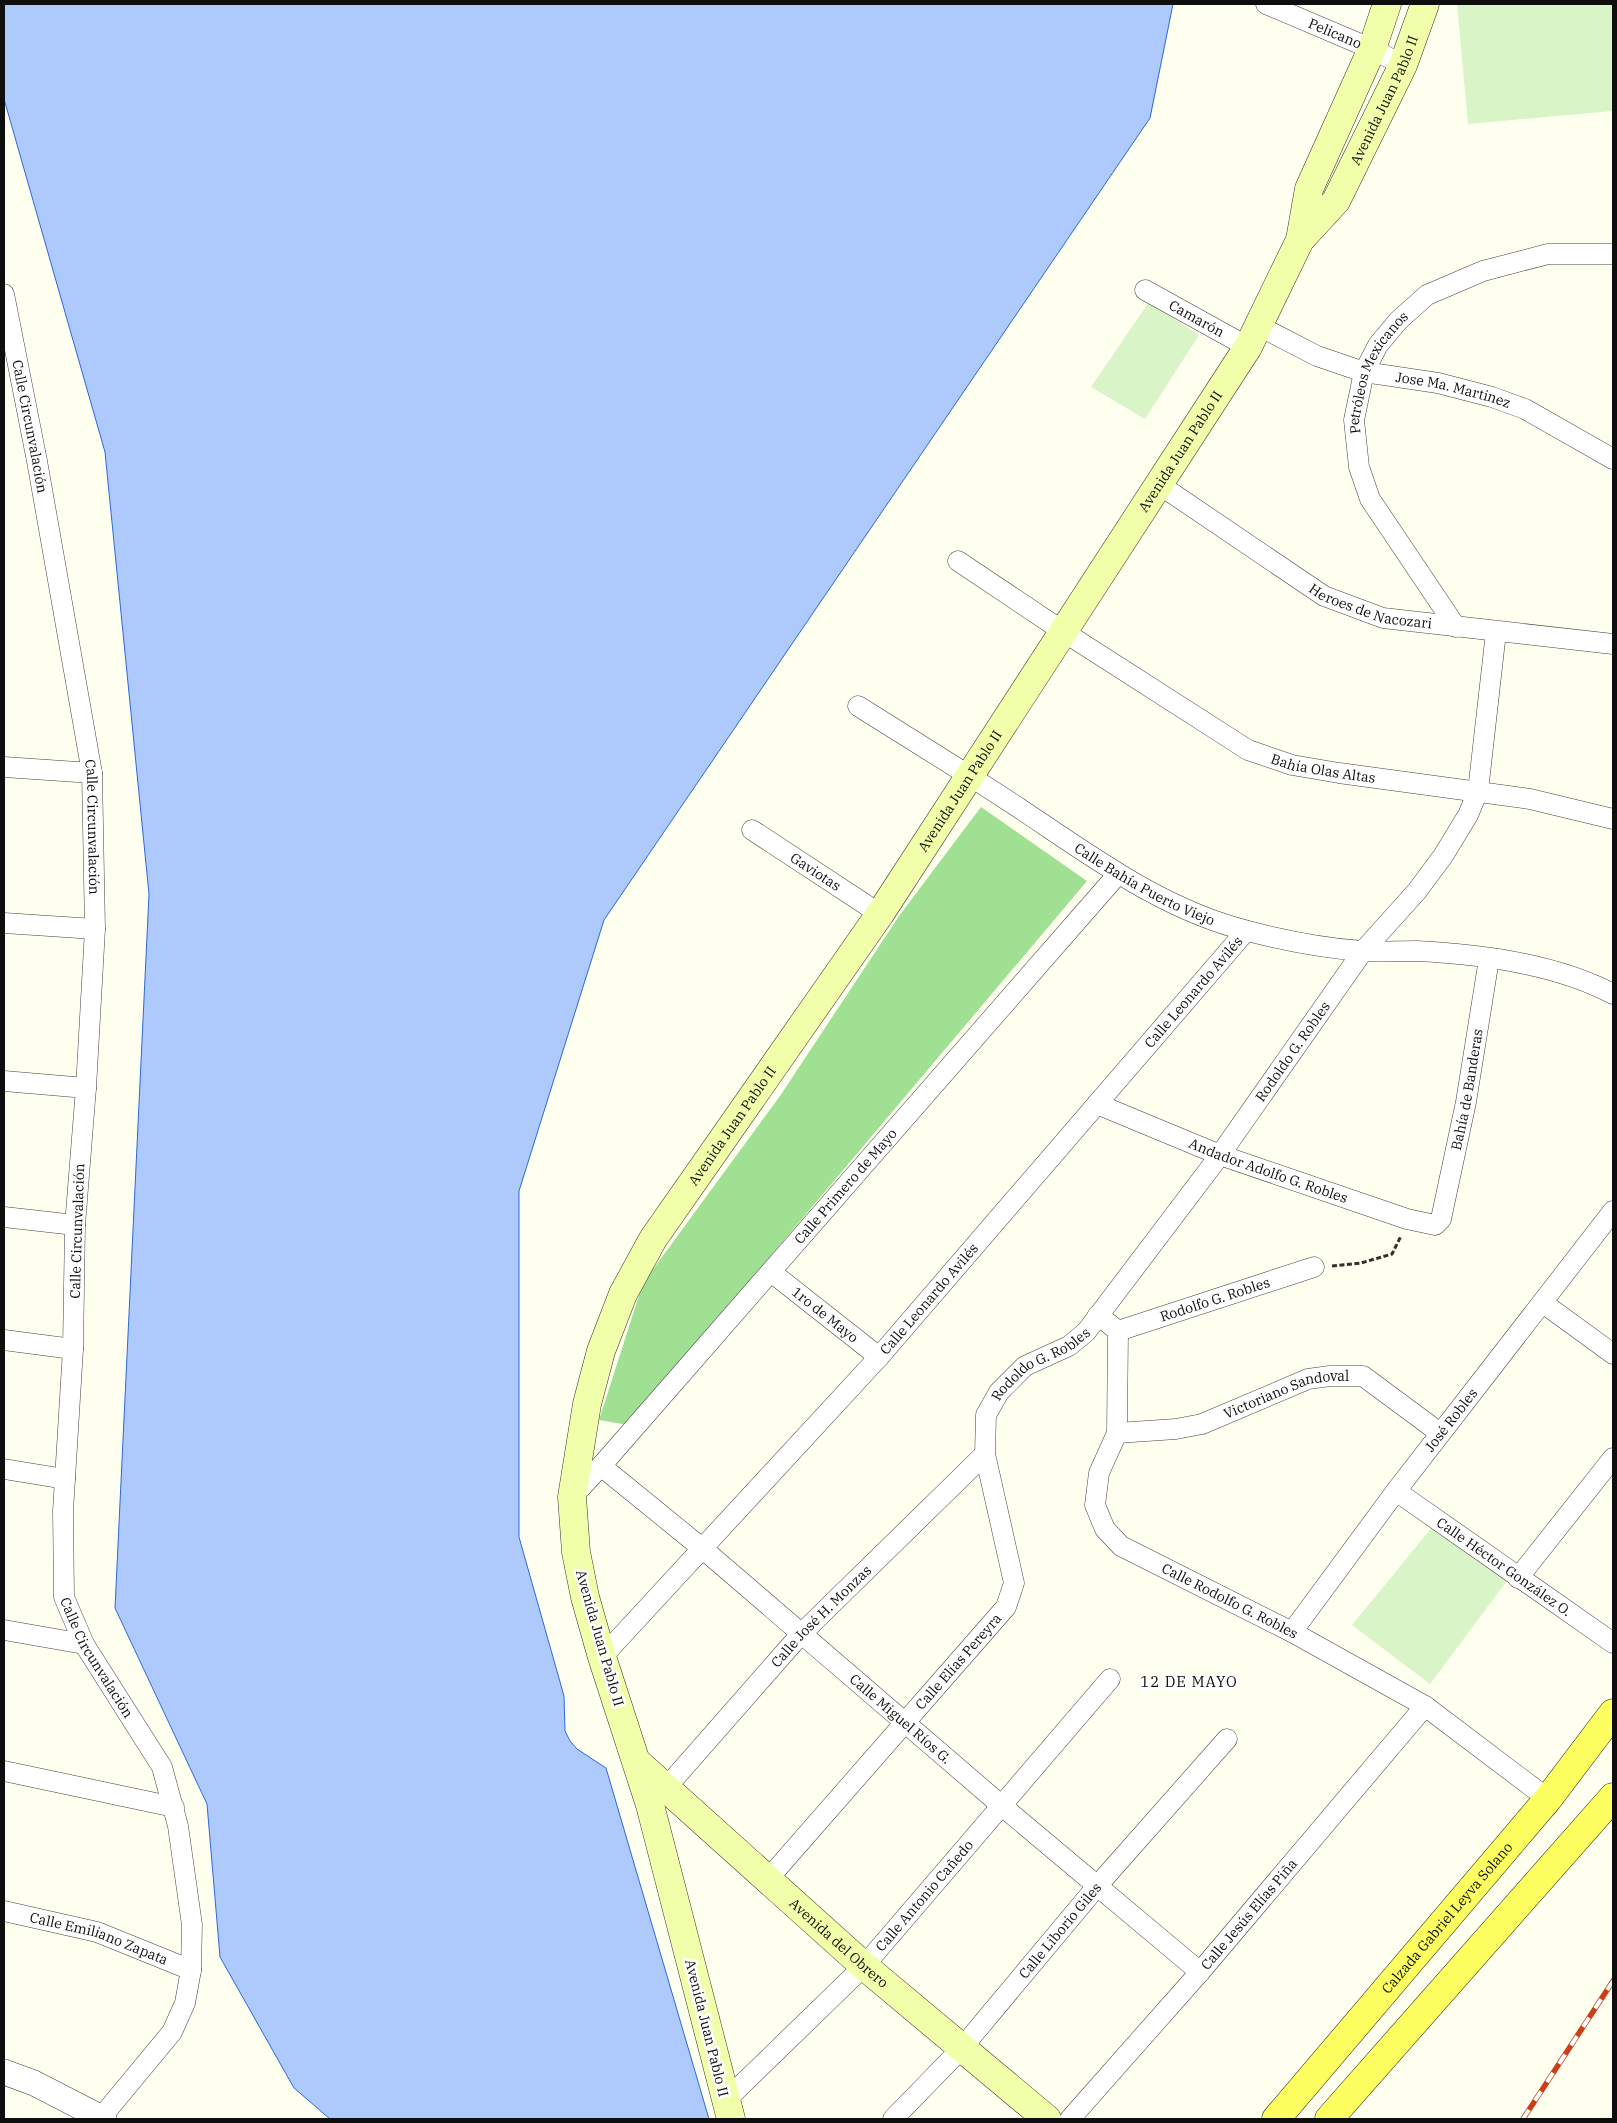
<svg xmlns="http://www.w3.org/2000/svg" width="1617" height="2123" viewBox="0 0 1617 2123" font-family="'IBM Plex Serif',serif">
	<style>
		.forest { fill: #a0e092 }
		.pitch { fill: #d9f4c7 }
		.water { fill: #aecafc; stroke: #2d68da }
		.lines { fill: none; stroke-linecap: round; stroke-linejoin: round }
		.minor-casing { stroke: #414141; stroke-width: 21 }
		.tertiary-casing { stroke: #414141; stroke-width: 26 }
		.secondary-casing { stroke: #303030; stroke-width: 29 }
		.primary-casing { stroke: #1f1f1f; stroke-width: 29 }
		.path { stroke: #303030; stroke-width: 3; stroke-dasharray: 5 2.5; stroke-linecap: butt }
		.minor { stroke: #fff; stroke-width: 20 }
		.tertiary { stroke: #fff; stroke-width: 25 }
		.secondary { stroke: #f2ffaa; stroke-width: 28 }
		.primary { stroke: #fcff5f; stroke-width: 28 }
		.rail-casing { stroke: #cc3e18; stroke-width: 5.5 }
		.rail { stroke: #fff; stroke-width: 4; stroke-dasharray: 11; stroke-linecap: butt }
		.labels { text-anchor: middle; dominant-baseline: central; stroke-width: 5; stroke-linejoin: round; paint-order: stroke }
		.street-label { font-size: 14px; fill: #0e0e0e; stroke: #fff }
		.neighbourhood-label { font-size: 15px; letter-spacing: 1px; fill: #0e0e0e; stroke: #fff }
	</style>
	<rect width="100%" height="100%" fill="#feffef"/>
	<!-- forest -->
	<path class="forest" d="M981,807l106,74 -459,544 -29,-5 44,-137 137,-187 119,-180z"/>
	<!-- pitch -->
	<path class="pitch" d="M1457,4h156v107l-145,13z
		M1149,302l50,33 -54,84 -54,-32z
		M1438,1520l74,54 -82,110 -78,-59z"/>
	<!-- water -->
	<path class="water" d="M4,4h1169l-23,114 -546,802 -85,271v346l45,159 1,35 5,10 7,8 29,19 103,351h-379l-36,-31 -74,-131 -13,-153 -92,-196 34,-714 -44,-442 -101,-353z"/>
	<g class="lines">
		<defs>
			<g id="minor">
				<path id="s1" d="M1266,4l106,45 31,16"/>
				<path id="s2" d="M1145,290l103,57"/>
				<path id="s3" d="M4,294l33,167 55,312 3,156 -9,159 -11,137 -2,124 -10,162 1,86 20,47 78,123 16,59 14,99 -1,45 -6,33 -13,29 -72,87"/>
				<path id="s4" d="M1259,326l58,30 47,16 74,11 54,14 33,12 88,50"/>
				<path id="s5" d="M1160,485l164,111 59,22 230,26"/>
				<path id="s6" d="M958,561l106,71 184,118 44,15 47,8 191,26 83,20"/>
				<path id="s7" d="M1456,627l-86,-128 -11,-32 -5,-47 10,-48 14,-27 21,-25 28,-25 56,-24 65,-17h65"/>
				<path id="s8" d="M858,706c54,34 108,67 161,102 72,48 144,102 229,123 38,10 76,17 114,20 18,1 36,0 54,0 64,3 140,13 197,43"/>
				<path d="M4,767l88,6"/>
				<path id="s9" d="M752,830l128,84"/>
				<path d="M4,923l91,6"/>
				<path d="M4,1081l82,7"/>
				<path id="s10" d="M1097,1104l123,51 187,64 28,6 6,-6 25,-117 23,-143"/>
				<path d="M4,1217l71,8"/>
				<path id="s11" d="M771,1272l108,85"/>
				<path d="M1543,1303l70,51"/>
				<path id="s12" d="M1098,1315l20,16 -1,102 -18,40 -4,32 10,24 16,17 171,86 133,74 123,93"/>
				<path id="s13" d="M1118,1331l196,-64"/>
				<path d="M4,1340l69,9"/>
				<path id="s14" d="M1117,1433l59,-4 26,-5 106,-45 22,-3h33l77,57"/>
				<path id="s15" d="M601,1466l102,83 299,257 198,166"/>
				<path d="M4,1469l61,10"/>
				<path id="s16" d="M1396,1491l217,152"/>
				<path id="s17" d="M572,1497l29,-31 517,-592"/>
				<path d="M1518,1578l95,-120"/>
				<path d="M4,1630l80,14"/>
				<path id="s18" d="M1292,1632l104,-141 217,-280"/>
				<path id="s19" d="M602,1657l277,-300 367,-426"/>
				<path d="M4,1771l170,36"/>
				<path id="s20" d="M657,1798l144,-164 184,-180"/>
				<path id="s21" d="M768,1879l238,-272 8,-24 -29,-129 1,-39 13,-23 26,-26 44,-20 17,-14 134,-177 143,-204 54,-60 26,-35 25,-41 10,-24 18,-159"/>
				<path id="s22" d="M4,1911l93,21 94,38"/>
				<path id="s23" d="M726,2100l138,-134 246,-287"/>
				<path id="s24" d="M893,2119l68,-70 137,-164 129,-146"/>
				<path id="s25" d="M1070,2119l130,-147 225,-266"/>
			</g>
			<path id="tertiary" d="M4,2072l30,11 70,36"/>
			<g id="secondary">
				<path id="s26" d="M1300,240l36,-39 67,-136 22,-61"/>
				<path id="s27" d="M637,1762l227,204 183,153"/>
				<path id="s28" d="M731,2119l-81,-314 -48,-148 -17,-60 -9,-45 -4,-55 15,-93 14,-53 22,-57 30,-55 227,-325 368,-567 52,-107 9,-51 63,-140 15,-45"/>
			</g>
			<g id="primary">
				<path id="s29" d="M1276,2119l272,-320 65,-86"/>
				<path d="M1329,2119l284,-322"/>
			</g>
		</defs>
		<!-- minor casing -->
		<use href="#minor" class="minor-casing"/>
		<!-- tertiary casing -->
		<use href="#tertiary" class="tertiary-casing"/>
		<!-- secondary casing -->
		<use href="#secondary" class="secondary-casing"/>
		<!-- primary casing -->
		<use href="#primary" class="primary-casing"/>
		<!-- path -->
		<path class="path" d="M1332,1266l29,-3 31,-9 9,-18"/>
		<!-- minor -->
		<use href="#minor" class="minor"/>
		<!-- tertiary -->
		<use href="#tertiary" class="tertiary"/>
		<!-- secondary -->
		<use href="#secondary" class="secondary"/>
		<!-- primary -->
		<use href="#primary" class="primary"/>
		<defs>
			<path id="rail" d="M1523,2119l90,-138"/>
		</defs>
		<!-- rail casing -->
		<use href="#rail" class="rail-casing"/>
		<!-- rail -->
		<use href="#rail" class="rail"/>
	</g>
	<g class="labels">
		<!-- street labels -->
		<g class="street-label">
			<text stroke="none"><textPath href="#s1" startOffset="75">Pelicano</textPath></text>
			<text stroke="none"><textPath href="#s26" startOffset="165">Avenida Juan Pablo II</textPath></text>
			<text stroke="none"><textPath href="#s2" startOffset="59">Camarón</textPath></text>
			<text stroke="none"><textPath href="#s7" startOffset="289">Petróleos Mexicanos</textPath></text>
			<text stroke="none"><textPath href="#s4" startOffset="206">Jose Ma. Martinez</textPath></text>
			<text stroke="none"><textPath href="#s3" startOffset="135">Calle Circunvalación</textPath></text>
			<text stroke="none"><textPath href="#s28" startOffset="1864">Avenida Juan Pablo II</textPath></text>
			<text stroke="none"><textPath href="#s5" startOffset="246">Heroes de Nacozari</textPath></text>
			<text stroke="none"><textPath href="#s6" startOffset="424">Bahía Olas Altas</textPath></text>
			<text stroke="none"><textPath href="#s28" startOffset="1459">Avenida Juan Pablo II</textPath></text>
			<text stroke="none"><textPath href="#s3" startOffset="541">Calle Circunvalación</textPath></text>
			<text stroke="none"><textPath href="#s9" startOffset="76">Gaviotas</textPath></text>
			<text stroke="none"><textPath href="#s8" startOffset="338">Calle Bahía Puerto Viejo</textPath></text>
			<text stroke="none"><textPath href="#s19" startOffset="890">Calle Leonardo Avilés</textPath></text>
			<text stroke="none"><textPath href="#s21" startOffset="1040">Rodoldo G. Robles</textPath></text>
			<text stroke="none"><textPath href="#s10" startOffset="500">Bahía de Banderas</textPath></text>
			<text stroke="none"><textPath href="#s28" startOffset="1054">Avenida Juan Pablo II</textPath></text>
			<text stroke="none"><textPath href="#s10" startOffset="184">Andador Adolfo G. Robles</textPath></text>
			<text stroke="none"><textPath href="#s17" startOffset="414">Calle Primero de Mayo</textPath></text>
			<text transform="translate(77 1231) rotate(-88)">Calle Circunvalación</text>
			<text stroke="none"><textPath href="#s19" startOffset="485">Calle Leonardo Avilés</textPath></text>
			<text stroke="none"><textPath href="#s13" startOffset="102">Rodolfo G. Robles</textPath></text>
			<text stroke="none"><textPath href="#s11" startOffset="69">1ro de Mayo</textPath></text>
			<text stroke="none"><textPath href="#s21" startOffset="635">Rodoldo G. Robles</textPath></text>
			<text stroke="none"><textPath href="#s14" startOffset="176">Victoriano Sandoval</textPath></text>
			<text stroke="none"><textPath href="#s18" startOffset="265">José Robles</textPath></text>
			<text stroke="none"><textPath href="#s16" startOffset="132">Calle Héctor González O.</textPath></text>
			<text stroke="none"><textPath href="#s12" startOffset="375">Calle Rodolfo G. Robles</textPath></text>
			<text stroke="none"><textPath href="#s20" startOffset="245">Calle José H. Monzas</textPath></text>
			<text transform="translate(600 1638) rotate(74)">Avenida Juan Pablo II</text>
			<text stroke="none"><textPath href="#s3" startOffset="1381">Calle Circunvalación</textPath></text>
			<text stroke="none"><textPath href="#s21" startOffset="289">Calle Elías Pereyra</textPath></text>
			<text stroke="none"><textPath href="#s15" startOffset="392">Calle Miguel Ríos G.</textPath></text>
			<text stroke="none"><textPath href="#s23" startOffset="285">Calle Antonio Cañedo</textPath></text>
			<text stroke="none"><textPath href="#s25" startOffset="272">Calle Jesús Elías Piña</textPath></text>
			<text stroke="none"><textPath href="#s29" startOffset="264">Calzada Gabriel Leyva Solano</textPath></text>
			<text stroke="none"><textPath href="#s24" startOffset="252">Calle Liborio Giles</textPath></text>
			<text stroke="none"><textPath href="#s22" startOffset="99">Calle Emiliano Zapata</textPath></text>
			<text stroke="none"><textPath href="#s27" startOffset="271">Avenida del Obrero</textPath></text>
			<text transform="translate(707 2028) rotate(76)">Avenida Juan Pablo II</text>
		</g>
		<!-- neighbourhood labels -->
		<g class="neighbourhood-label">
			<text x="1189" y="1681">12 DE MAYO</text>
		</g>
	</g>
	<!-- border -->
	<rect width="1617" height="2123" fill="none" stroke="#0e0e0e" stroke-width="10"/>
</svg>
